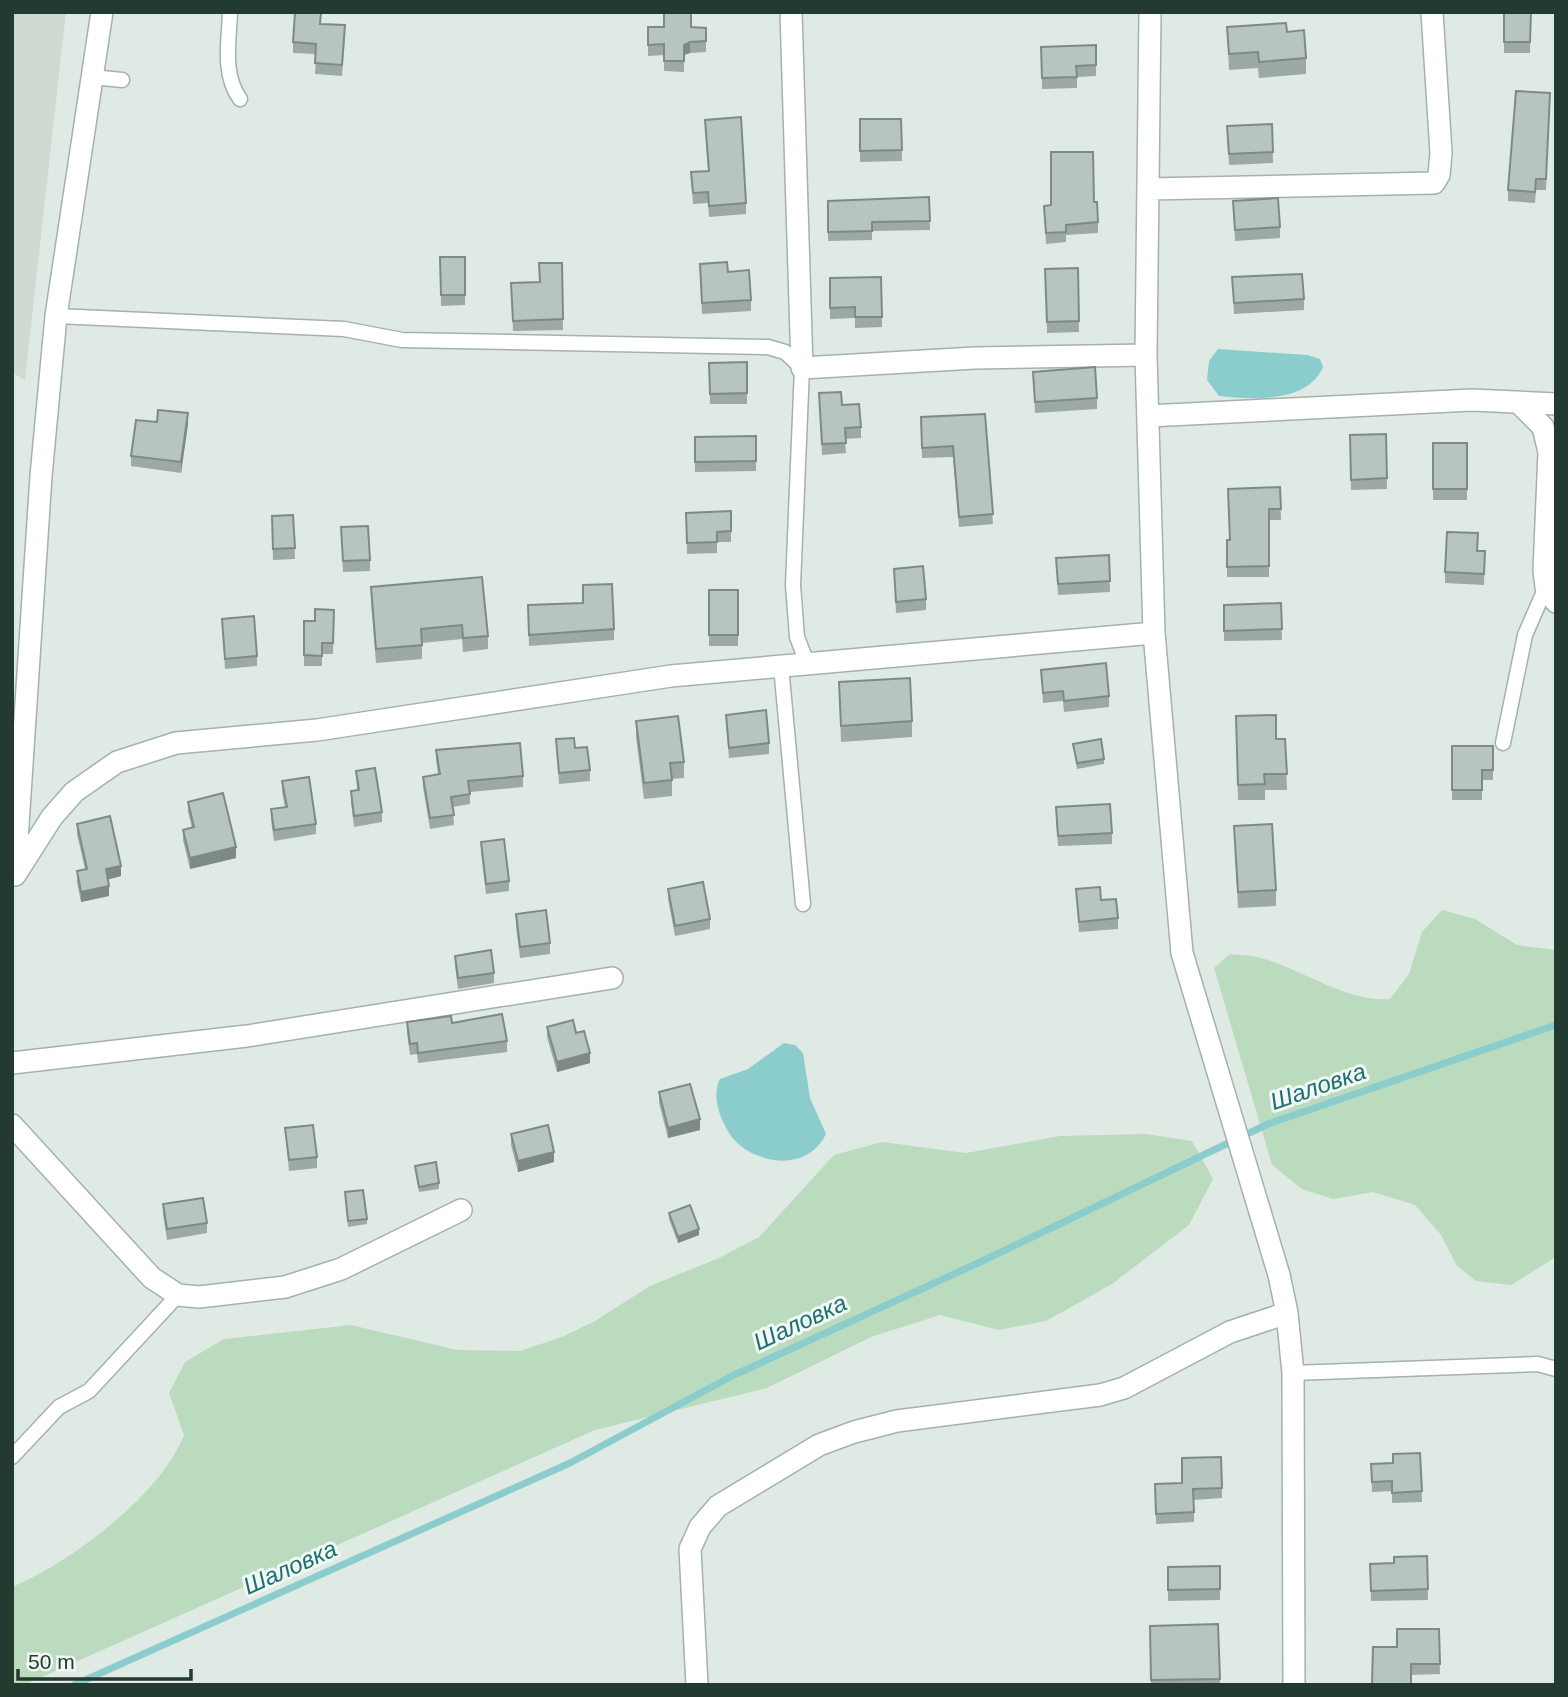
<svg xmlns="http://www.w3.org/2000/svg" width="1568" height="1697" viewBox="0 0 1568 1697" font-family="Arial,sans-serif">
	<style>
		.built { fill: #cfdad3 }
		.green { fill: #badbbe }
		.water { fill: #8bcccd }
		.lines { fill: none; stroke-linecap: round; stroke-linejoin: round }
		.stream { stroke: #8bcccd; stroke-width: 7 }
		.lane-casing { stroke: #a3b2aa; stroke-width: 17 }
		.street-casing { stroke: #a3b2aa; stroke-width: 24 }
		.lane { stroke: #fff; stroke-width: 14 }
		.street { stroke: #fff; stroke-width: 21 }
		.wall { fill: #9da9a3 }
		.shaded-wall { fill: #7f8a84 }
		.building { fill: #b6c5bd; stroke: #7f8a84; stroke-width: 2 }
		.labels { text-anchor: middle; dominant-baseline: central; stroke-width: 6; stroke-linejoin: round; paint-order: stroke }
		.water-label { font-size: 24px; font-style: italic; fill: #1f7072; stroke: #f1f7f3 }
	</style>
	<rect width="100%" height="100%" fill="#e0eae4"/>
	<!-- built -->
	<path class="built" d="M12,12h54l-41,368 -13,-7z"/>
	<!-- green -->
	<path class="green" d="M1442,910l33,9 42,26 39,5v307l-45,28 -35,-4 -19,-15 -16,-31 -26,-30 -42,-13 -40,7 -31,-10 -30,-24 -58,-197 16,-14c8,1 18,1 27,3 44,10 86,45 133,42l19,-25 13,-42z
		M1146,1134l46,7 21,38 -24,46 -77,59 -66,37 -47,9 -59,-15 -69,22 -104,51 -172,42 -571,255h-12v-98c58,-24 149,-92 172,-152l-15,-42 16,-31 39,-23 127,-14 106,25 63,1 42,-14 33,-16 55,-35 69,-28 40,-21 75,-82 48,-13 84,11 94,-17z"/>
	<!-- water -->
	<path class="water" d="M1218,349l89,6 13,4 3,8c-15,36 -71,33 -104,29l-12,-16 2,-19z
		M784,1043l11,2 8,8 7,45 16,36c-16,33 -56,33 -84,13 -17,-12 -33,-49 -22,-68l28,-10z"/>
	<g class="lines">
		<!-- stream -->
		<path class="stream" d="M74,1685l496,-222 162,-87 246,-113 290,-139 288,-99"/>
		<defs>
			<path id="lane" d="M230,12c-1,30 -8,62 10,87
				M92,77l30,3
				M56,316l288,13 58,11 366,7 17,5 17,16 -9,217 4,52 10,26
				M781,666l22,238
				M1503,743l22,-108 21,-48
				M1293,1373l245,-9 18,5
				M12,1457l47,-50 30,-16 89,-96"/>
			<path id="street" d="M791,12l11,356 173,-10 171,-3
				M1150,12l-4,343 8,278 28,320 97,322 8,38 6,60 1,312
				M1148,189l286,-6 5,-8 2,-22 -9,-141
				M1518,402l25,25 6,25 -5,119 2,16 10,15
				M1148,416l324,-16 84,4
				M15,870l26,-394 15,-160 46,-304
				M15,875l37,-58 22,-25 43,-30 59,-19 141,-13 354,-54 483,-43
				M12,1063l235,-27 365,-58
				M12,1125l140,153 26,17 21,2 86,-10 56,-18 120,-59
				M697,1685l-7,-136 10,-22 18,-21 101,-61 35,-13 43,-11 203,-26 24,-7 106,-56 57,-19"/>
		</defs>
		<!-- lane casing -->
		<use href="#lane" class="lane-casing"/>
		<!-- street casing -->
		<use href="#street" class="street-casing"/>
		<!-- lane -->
		<use href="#lane" class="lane"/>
		<!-- street -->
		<use href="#street" class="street"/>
	</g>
	<!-- wall -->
	<path class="wall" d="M1504,12h27l-1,41h-26z
		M321,24l24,12 -3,40 -27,-2 1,-20 -23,-1v-11z
		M648,27l58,1v24l-16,1 -6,2v17l-20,-1v-16l-16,1z
		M1227,27l60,5 19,26v16l-47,4 -1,-10 -29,2z
		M1096,45v31l-19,1v11l-35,1 -1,-42z
		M1550,93l-4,97h-10l-1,13 -27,-2v-11z
		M860,119h41l1,42 -42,1z
		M705,120l41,83v11l-37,3 -1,-14 -15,1 -2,-32 17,-1z
		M1272,124l1,39 -44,2 -2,-39z
		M929,197l1,33 -58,1v9l-44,1v-40z
		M1233,201l47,26v11l-45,3z
		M1094,202l4,20v11l-32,2v7l-20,2 -2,-38z
		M440,257h25v48l-24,1z
		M562,263l1,67 -50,1 -2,-48 28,-1z
		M700,264l28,8 23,28v11l-49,3z
		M1078,268l1,64 -32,1 -2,-64z
		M881,277l1,50 -27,1v-10l-25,1v-41z
		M1232,277l72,22v11l-70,4z
		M747,362v42h-37l-1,-41z
		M1033,372l64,26v11l-62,4z
		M819,393l23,12 19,22v11l-16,1 1,14 -24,2z
		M985,414l8,110 -34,3 -6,-70 -31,1 -1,-41z
		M157,422l31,2 -7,49 -50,-7v-10z
		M1386,434l1,55 -36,1 -1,-55z
		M756,436v35l-61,1v-35z
		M1433,443h34v57h-34z
		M1280,487l1,33h-12v57h-42v-37h3z
		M731,511v31h-14v11l-30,1 -1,-41z
		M293,515l2,44 -22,1 -1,-44z
		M341,527l29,33v11l-27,1z
		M1478,551h7l-1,34 -39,-2v-11z
		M1109,555l1,37 -52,3 -2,-37z
		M894,569l32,30v11l-30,3z
		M371,587l117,49v13l-25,3 -1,-13 -40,4v16l-46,4 -5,-62z
		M709,590h29v56h-29z
		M1281,603l1,37 -58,1v-36z
		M528,605l86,24v11l-85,6z
		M334,610l-1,44h-11v12h-18v-45h11z
		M222,619l35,37v10l-32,3z
		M1041,670l68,26v11l-45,5 -1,-11 -20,2z
		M839,682l73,39v16l-71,5z
		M726,715l43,28v11l-40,4 -3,-33z
		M636,721l48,41v16l-12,1v17l-28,3 -8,-62z
		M1236,732l40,7h9l2,51h-22v10h-27z
		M556,739l19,9 15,22v11l-31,3z
		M1073,744l31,15v5l-27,5z
		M1452,746h41v34h-11v20h-30z
		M436,750l87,26v11l-53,5v12l-17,3 1,18 -24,4 -7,-42v-10l15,-3 -2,-14z
		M356,771l26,41v10l-28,5 -3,-25v-11l6,-1z
		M282,781l34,43v10l-42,7 -3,-21v-11l14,-2 -3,-15z
		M188,802l48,56 -46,11 -7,-29v-10l9,-2 -4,-16z
		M1056,818l56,15v11l-54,2z
		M77,824l44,52 -13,3 1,17 -28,6 -4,-20v-11l8,-2 -8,-35z
		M1234,826l42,64v16l-38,2z
		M481,842l28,39v10l-23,3 -5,-42z
		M668,889l42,30v10l-35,7 -7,-37z
		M1076,889l25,11 17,18v11l-39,3z
		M516,914l34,29v11l-30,4 -4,-33z
		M455,956l39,17v10l-36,6 -3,-23z
		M407,1022l45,1 55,18v11l-89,11 -1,-9 -7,1 -3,-22z
		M547,1027l29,6 14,30 -33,9 -10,-35z
		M659,1092l41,38 -32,8 -9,-35z
		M285,1128l32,29v11l-28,3z
		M511,1134l43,28 -36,10 -7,-27z
		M415,1166l24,17v6l-20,3z
		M345,1192l22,27v5l-19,3z
		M163,1204l44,19v10l-40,7 -4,-26z
		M669,1213l30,22 -21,8 -9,-24z
		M1420,1453l2,49 -30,1v-12l-20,1 -1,-28 22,-1z
		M1221,1457l1,41 -28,2v22l-38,2 -1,-40 27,-1z
		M1427,1556l1,44 -57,1 -1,-37 24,-1z
		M1220,1566v34l-52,1v-34z
		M1218,1624l2,61h-69l-1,-59z
		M1439,1629l1,45 -29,1 -14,-28z"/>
	<!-- shaded-wall -->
	<path class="shaded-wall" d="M690,42v11l-6,2v17v-27z
		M188,413v11l-7,49v-11z
		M236,847v11l-46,11v-11z
		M121,866v10l-15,4v-11z
		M109,886v10l-28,6v-10z
		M590,1053v10l-33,9v-10z
		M700,1119v11l-32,8v-10z
		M554,1152v10l-36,10v-11z
		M699,1229v6l-21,8v-6z"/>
	<!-- building -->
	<path class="building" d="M295,12l26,1 -1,11 25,1 -3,40 -27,-2 1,-19 -23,-2z
		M664,12h27v15l15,1v13l-16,1 -6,3v16h-20v-17l-16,1v-18h16z
		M1504,12h27l-1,30h-26z
		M1286,23l1,9 17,-2 2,28 -47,4 -1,-10 -29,2 -2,-27z
		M1096,45v20l-20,1 1,11 -35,1 -1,-31z
		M1516,91l34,2 -4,86h-10l-1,13 -27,-2z
		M741,117l5,86 -37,3 -1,-14 -15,1 -2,-21 18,-1 -4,-51z
		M860,119h41l1,31 -42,1z
		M1272,124l1,28 -44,2 -2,-28z
		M1051,152h42l1,50h3l1,20 -32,3v7l-20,1 -2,-27 7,-1z
		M929,197l1,24 -58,1v9l-44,1v-31z
		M1278,198l2,29 -45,3 -2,-29z
		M440,257h25v38h-24z
		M727,262l1,10 21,-2 2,30 -49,3 -2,-39z
		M539,263h23l1,56 -50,2 -2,-38 29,-1z
		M1078,268l1,53 -32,1 -2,-53z
		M1302,274l2,25 -70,4 -2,-26z
		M881,277l1,40h-27v-10l-25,1v-30z
		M747,362v31l-37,1 -1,-31z
		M1095,367l2,31 -62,4 -2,-30z
		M841,392l1,13 17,-1 2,23 -16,1 1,15 -24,1 -3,-51z
		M158,410l30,3 -7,49 -50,-6 5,-36 21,2z
		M985,414l8,100 -34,3 -6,-71 -31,2 -1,-31z
		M1386,434l1,44 -36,2 -1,-45z
		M756,436v25l-61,1v-25z
		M1433,443h34v46h-34z
		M1280,487l1,22h-12v57l-42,1v-27h3l-2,-51z
		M731,511v20l-14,1v10l-30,1 -1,-30z
		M293,515l2,33 -22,1 -1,-33z
		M368,526l2,34 -27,1 -2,-34z
		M1447,532l31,1 -1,18h8l-1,23 -39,-2z
		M1109,555l1,26 -52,3 -2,-26z
		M923,566l3,33 -30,3 -2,-33z
		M482,577l6,59 -25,2 -1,-13 -41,4 1,16 -46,4 -5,-62z
		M612,584l2,45 -85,6 -1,-30 55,-2v-18z
		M709,590h29v45h-29z
		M1281,603l1,26 -58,2v-26z
		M315,609l19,1 -1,33h-11v13l-18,-1v-34h11z
		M254,616l3,40 -32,3 -3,-40z
		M1106,663l3,33 -45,5 -1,-10 -20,2 -2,-23z
		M910,678l2,43 -71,5 -2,-44z
		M766,710l3,33 -40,5 -3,-33z
		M1276,715v24h9l2,35h-23l1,10 -27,1 -2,-69z
		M678,716l6,46 -14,1 2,17 -28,3 -8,-62z
		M574,738l1,10 12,-1 3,23 -31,3 -3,-34z
		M1101,739l3,20 -27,4 -4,-19z
		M520,743l3,33 -55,5 2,13 -19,3 3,18 -24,3 -7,-41 17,-3 -4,-24z
		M1452,746h41v24h-11v20h-30z
		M375,768l7,44 -28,4 -3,-25 8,-1 -3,-19z
		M309,777l7,47 -42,6 -3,-21 16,-2 -5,-26z
		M223,793l13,54 -46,11 -7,-28 11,-3 -6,-25z
		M1110,804l2,29 -54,3 -2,-29z
		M110,816l11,50 -15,3 3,17 -28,6 -4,-21 10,-2 -10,-45z
		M1272,824l4,66 -38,2 -4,-66z
		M504,839l5,42 -23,3 -5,-42z
		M703,882l7,37 -35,7 -7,-37z
		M1100,887l1,13 15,-1 2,19 -39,4 -3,-33z
		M546,910l4,33 -30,4 -4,-33z
		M491,950l3,23 -36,5 -3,-22z
		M502,1014l5,27 -89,12 -1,-10 -7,1 -3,-22 44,-6 1,7z
		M573,1020l3,13 8,-2 6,22 -33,9 -10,-35z
		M690,1084l10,35 -32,9 -9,-36z
		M313,1125l4,32 -28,3 -4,-32z
		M548,1125l6,27 -36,9 -7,-27z
		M436,1162l3,21 -20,4 -4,-21z
		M363,1190l4,29 -19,2 -3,-29z
		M203,1198l4,25 -40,6 -4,-25z
		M690,1205l9,24 -21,8 -9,-24z
		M1420,1453l2,38 -30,2v-12l-20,1 -1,-18 22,-1v-9z
		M1221,1457l1,31 -29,1 1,23 -38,2 -1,-30 27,-1v-25z
		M1427,1556l1,33 -57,2 -1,-27 24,-1v-6z
		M1220,1566v23l-52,1v-23z
		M1218,1624l2,55 -69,1 -1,-54z
		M1397,1629h42l1,35h-29v21h-39l1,-38h24z"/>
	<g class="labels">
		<!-- water labels -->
		<g class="water-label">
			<text transform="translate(1318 1086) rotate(-19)">Шаловка</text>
			<text transform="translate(800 1322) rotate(-25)">Шаловка</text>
			<text transform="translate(290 1567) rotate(-24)">Шаловка</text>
		</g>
	</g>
	<!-- border -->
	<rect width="1568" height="1697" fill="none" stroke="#223a30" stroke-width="28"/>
	<!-- scale -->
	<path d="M18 1669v10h173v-10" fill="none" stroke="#223a30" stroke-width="3.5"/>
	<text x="28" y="1669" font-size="21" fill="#223a30" stroke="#f1f7f3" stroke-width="5" paint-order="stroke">50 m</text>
</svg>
